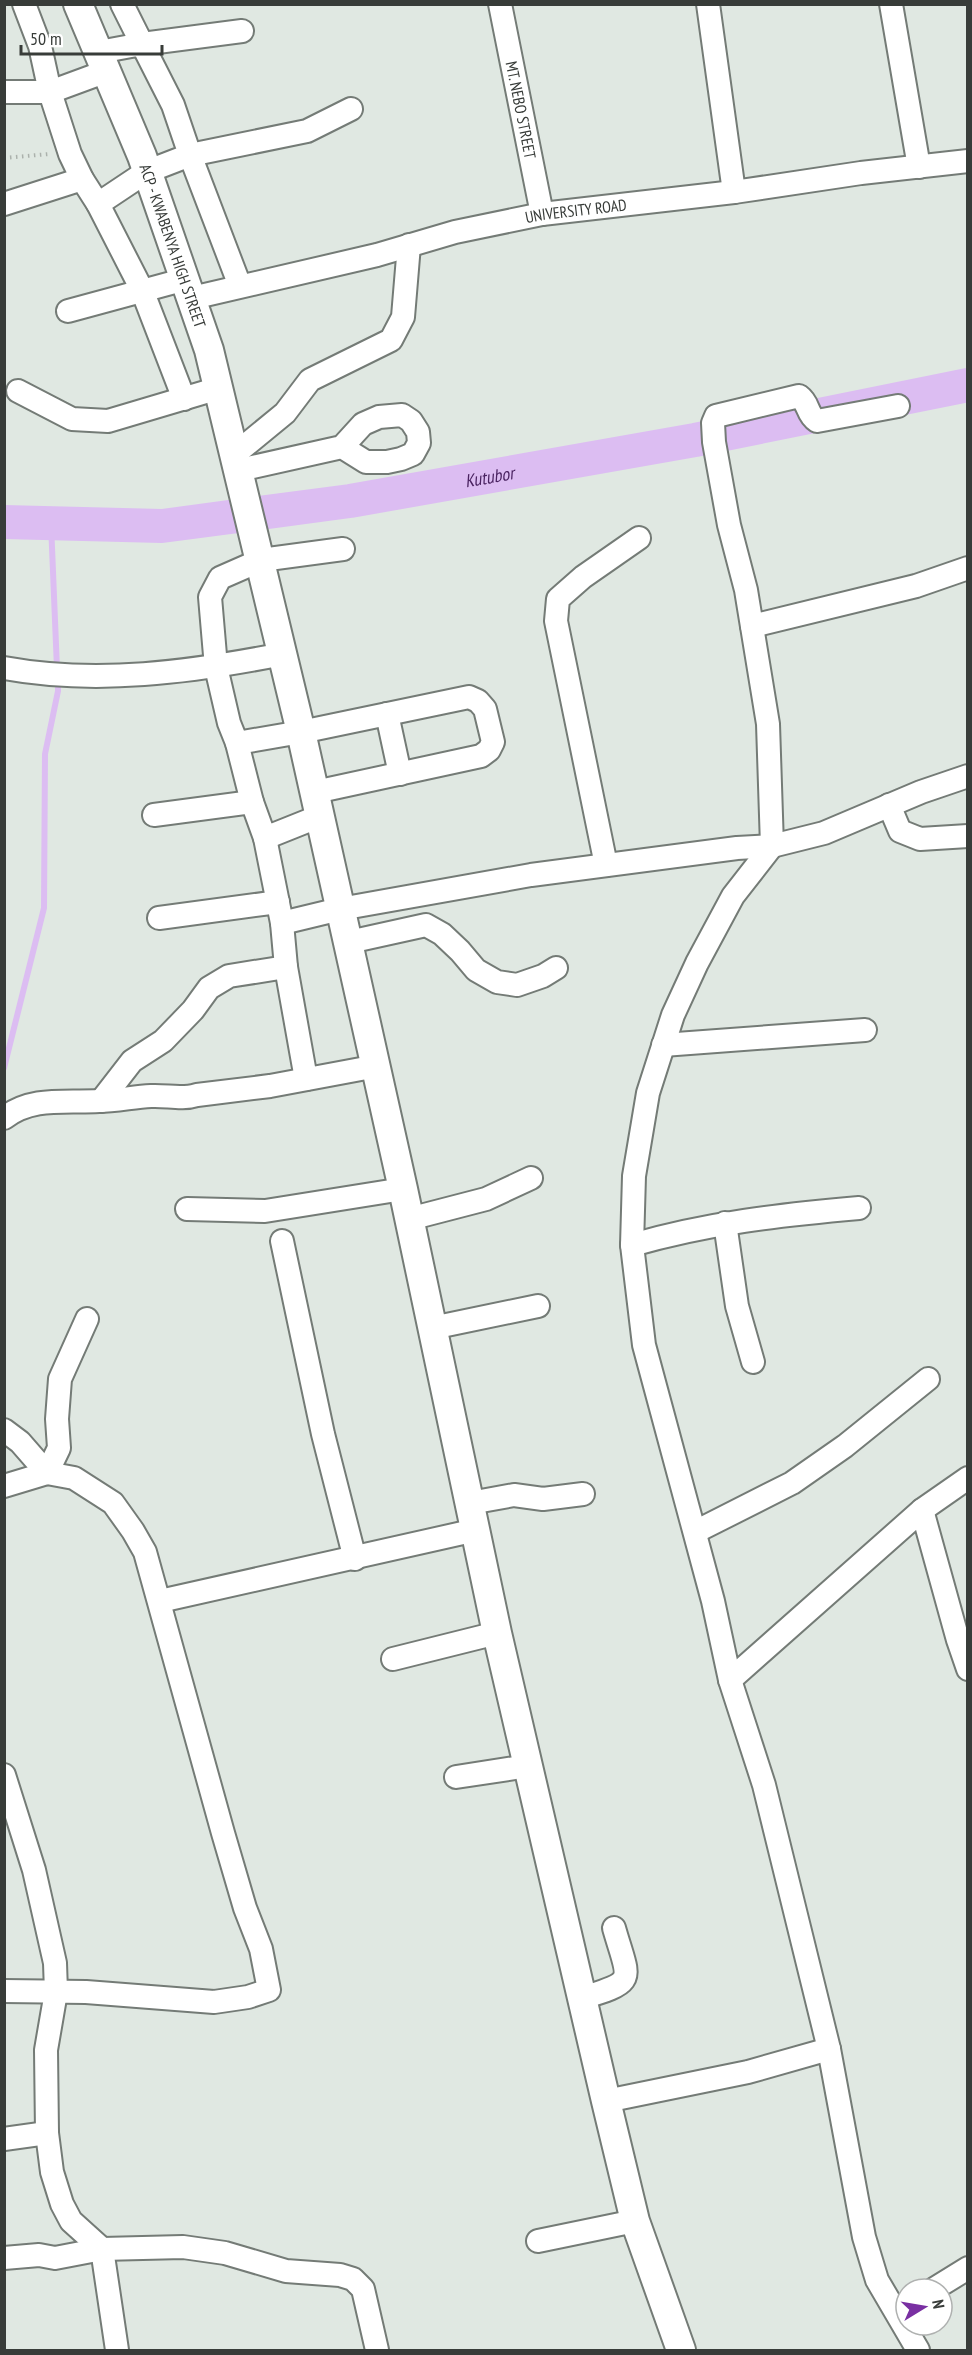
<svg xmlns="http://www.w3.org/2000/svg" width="972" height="2355" viewBox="0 0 972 2355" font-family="'PT Sans Narrow',sans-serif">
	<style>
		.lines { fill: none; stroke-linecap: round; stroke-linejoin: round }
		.stream { stroke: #dcbdf2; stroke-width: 6 }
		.river { stroke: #dcbdf2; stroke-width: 34 }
		.minor-casing { stroke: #747b76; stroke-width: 26 }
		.major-casing { stroke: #747b76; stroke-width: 32 }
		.path { stroke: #abb1ac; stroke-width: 4; stroke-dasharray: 1.5 4.5; stroke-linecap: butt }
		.minor { stroke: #fff; stroke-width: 22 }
		.major { stroke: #fff; stroke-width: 28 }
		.labels { text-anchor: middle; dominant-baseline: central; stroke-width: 6; stroke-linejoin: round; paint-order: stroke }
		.street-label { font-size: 16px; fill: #383c39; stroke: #fff }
		.water-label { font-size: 18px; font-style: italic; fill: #4a2361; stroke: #fff }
	</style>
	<rect width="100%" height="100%" fill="#e0e8e2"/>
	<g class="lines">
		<!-- stream -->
		<path class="stream" d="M51,523l6,146
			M4,1068l40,-160 1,-154 13,-63v-12"/>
		<!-- river -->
		<path class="river" id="s1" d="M4,522l158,4 188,-25 345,-61 273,-55"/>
		<defs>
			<g id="minor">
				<path d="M24,4l16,42 10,46 20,62 12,25 16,25 44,86 42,109"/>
				<path d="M122,4l20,40 100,-13"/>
				<path id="s2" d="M500,4l42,210"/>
				<path d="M708,4l26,188"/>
				<path d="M891,4l28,163"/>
				<path d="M4,92h46l57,-21"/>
				<path d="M4,204l78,-25"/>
				<path d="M98,204l48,-32 44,-17 -17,-50 -31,-61 -43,8"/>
				<path d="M240,286l-50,-131 117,-24 44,-22"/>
				<path id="s3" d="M192,298l185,-43 78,-23 87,-18 192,-22 127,-19 107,-12"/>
				<path d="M68,311l118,-32"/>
				<path d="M18,391l54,28 36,2 111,-33"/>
				<path d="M898,406l-81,15c-11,-7 -7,-17 -18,-25l-83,20 -3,7 1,19 15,83 17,65 22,134 4,122 -39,50 -36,67 -24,52 -25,78 -14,83 -2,69 12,100 69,256 17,79 34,105 65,264 35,188 13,43 41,70"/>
				<path d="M235,454l50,-41 25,-33 81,-40 12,-23 6,-72"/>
				<path d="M239,470l103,-23 21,-23 16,-7 23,-2 9,6 7,11 1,11 -6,11 -12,5 -14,3h-21l-24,-15"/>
				<path d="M752,626l164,-40 52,-18"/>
				<path d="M4,668c93,17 187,4 279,-14"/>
				<path d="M387,714l13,60"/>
				<path d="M237,743l64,-11 168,-35 9,4 7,8 8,33 -4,8 -8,6 -166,36"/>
				<path d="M889,805l11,26 20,8 48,-3"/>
				<path d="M154,815l98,-13"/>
				<path d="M320,816l-55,22 -13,-36 -15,-59 -8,-20 -13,-56 -6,-70 10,-19 41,-18 82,-11"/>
				<path d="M265,838l17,85 4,44 20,112"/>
				<path d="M606,865l-50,-244 2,-22 25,-22 56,-39"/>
				<path d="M159,918l119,-16"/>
				<path d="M282,923l58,-14 191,-34 206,-27 35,-2 52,-13 97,-41 47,-16"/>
				<path d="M349,942l77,-17 16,9 18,17 16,19 21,12 20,3 26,-9 13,-8"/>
				<path d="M663,1045l202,-15"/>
				<path d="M101,1101l31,-40 31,-20 30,-31 16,-22 20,-12 57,-9"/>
				<path d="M4,1118c28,-22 62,-15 95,-17 17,0 34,-4 52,-5 16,-1 30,4 46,-1l73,-9 107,-20"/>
				<path d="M187,1209l78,2 138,-22"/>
				<path d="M409,1219l77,-20 45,-21"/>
				<path d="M725,1223l12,83 16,56"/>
				<path d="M282,1241l41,193 32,125"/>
				<path d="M632,1245c76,-22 148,-30 227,-37"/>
				<path d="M432,1328l106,-22"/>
				<path d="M4,1430l16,12 27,31 27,5 39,25 20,28 12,21 78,281 22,75 16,41 8,41 -21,7 -34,5 -128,-10 -82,-1"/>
				<path d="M4,1486l43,-13 12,-25 -2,-29 3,-40 27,-60"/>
				<path d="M470,1503l44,-8 29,4 40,-5"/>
				<path d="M922,1510l36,130 10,29"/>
				<path d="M695,1532l97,-49 53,-37 83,-67"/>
				<path d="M160,1601l316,-71"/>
				<path d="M393,1659l104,-26"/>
				<path d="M730,1680l192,-170 46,-32"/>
				<path d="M4,1775l30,95 21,93 1,29 -10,58 1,83 5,39 10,32 9,17 31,28 15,101"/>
				<path d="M456,1777l72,-11"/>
				<path d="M582,1998c57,-17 47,-17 32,-70"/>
				<path d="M606,2101l142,-29 81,-23"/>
				<path d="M4,2139l43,-6"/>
				<path d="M538,2241l97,-20"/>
				<path d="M4,2258l35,-3 16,3 47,-9 81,-2 42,6 61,18 54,4 13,4 10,10 14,61"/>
				<path d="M934,2289l34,-21"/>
			</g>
			<g id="major">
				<path id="s4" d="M78,4l64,152 67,194 92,382 102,457 94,444 109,468 29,120 46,129"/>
			</g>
		</defs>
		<!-- minor casing -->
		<use href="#minor" class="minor-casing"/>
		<!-- major casing -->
		<use href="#major" class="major-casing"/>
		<!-- path -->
		<path class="path" d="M4,158l45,-4"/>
		<!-- minor -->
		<use href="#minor" class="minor"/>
		<!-- major -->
		<use href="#major" class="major"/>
	</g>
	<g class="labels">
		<!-- street labels -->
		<g class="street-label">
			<text stroke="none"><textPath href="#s2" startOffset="108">MT. NEBO STREET</textPath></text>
			<text stroke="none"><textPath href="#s3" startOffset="394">UNIVERSITY ROAD</textPath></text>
			<text stroke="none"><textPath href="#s4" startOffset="260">ACP - KWABENYA HIGH STREET</textPath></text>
		</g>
		<!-- water labels -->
		<g class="water-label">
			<text stroke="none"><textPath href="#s1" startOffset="489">Kutubor</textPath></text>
		</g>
	</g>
	<!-- border -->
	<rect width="972" height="2355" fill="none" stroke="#383c39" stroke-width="12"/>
	<!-- north arrow -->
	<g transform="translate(924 2307) rotate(79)"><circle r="28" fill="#ffffff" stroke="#afb1b0" stroke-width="1.5"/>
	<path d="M0-4.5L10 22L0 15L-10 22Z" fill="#792fa2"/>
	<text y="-9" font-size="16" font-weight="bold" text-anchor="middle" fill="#383c39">N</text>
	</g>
	<!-- scale -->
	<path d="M21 45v9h141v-9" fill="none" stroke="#383c39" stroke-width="3"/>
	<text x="30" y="45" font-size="18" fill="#383c39" stroke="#ffffff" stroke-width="4.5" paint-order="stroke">50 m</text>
</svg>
